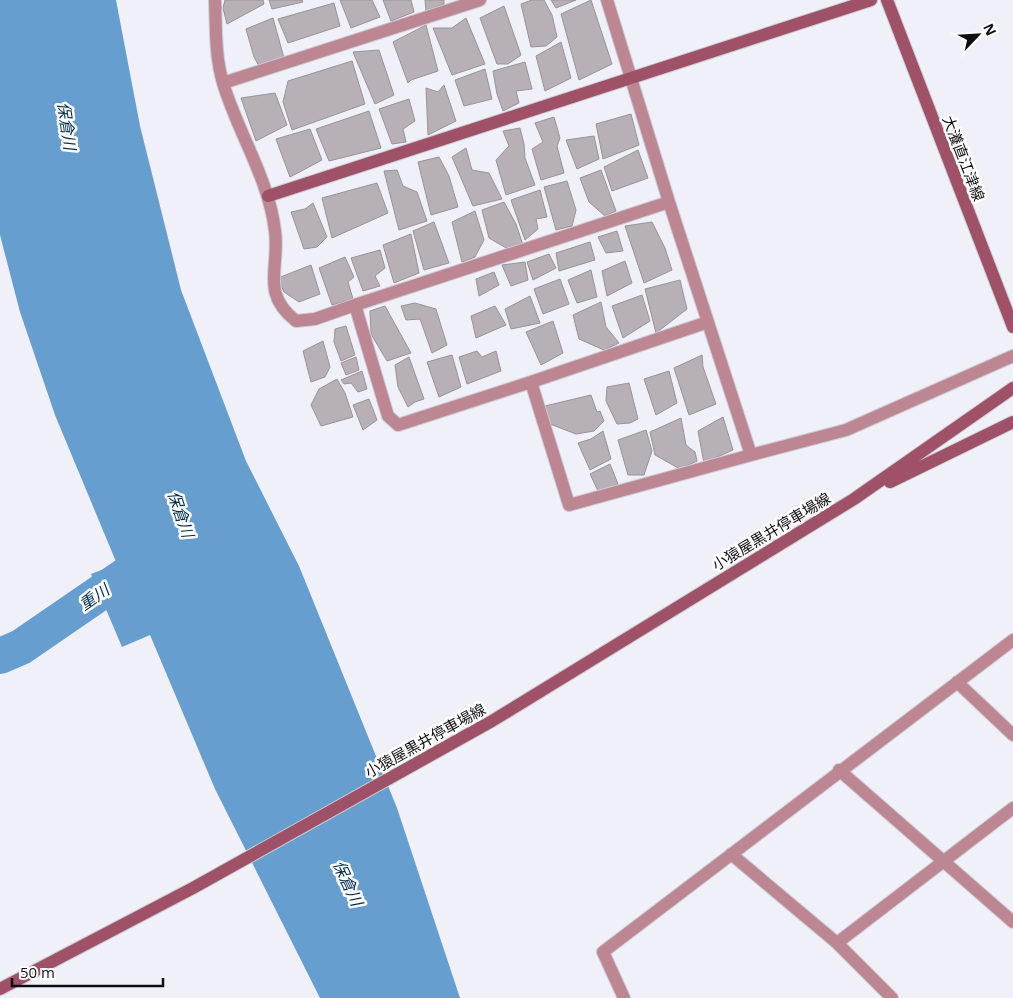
<svg xmlns="http://www.w3.org/2000/svg" width="1013" height="998" font-family="'Open Sans','Noto Sans JP',sans-serif">
	<style>
		.water { fill: #669ecf }
		.lines { fill: none; stroke-linecap: round; stroke-linejoin: round }
		.river { stroke: #669ecf; stroke-width: 36 }
		.building { fill: #b7b0b6; stroke: #999299 }
		.street-casing { stroke: #ccccd4; stroke-width: 14 }
		.secondary-casing { stroke: #ccccd4; stroke-width: 14 }
		.street { stroke: #bd8693; stroke-width: 12 }
		.secondary { stroke: #9e5167; stroke-width: 12 }
		.labels { text-anchor: middle; dominant-baseline: central; stroke-width: 5; stroke-linejoin: round; paint-order: stroke }
		.street-label { font-size: 15px; fill: #0e0e11; stroke: #fefefe }
		.water-label { font-size: 16px; font-style: italic; fill: #002c4b; stroke: #fefefe }
	</style>
	<rect width="100%" height="100%" fill="#f0f0f9"/>
	<path class="water" d="M0,0h116l24,126 41,164 65,171 53,105 98,242 63,190h-140l-105,-209 -65,-154 -28,12 -31,-73 26,-10 -62,-149 -35,-103 -20,-77z"/>
	<g class="lines">
		<path class="river" d="M0,656l21,-9 118,-81"/>
	</g>
	<path class="building" d="M225,0h38l1,4 -37,20 -4,-16z
		M269,0h33l1,2 -31,7z
		M340,0h32l8,17 -29,11z
		M383,0h28l3,12 -23,9z
		M425,0h19v4l-18,7z
		M532,0h12l8,15 5,22 -11,9 -15,1 -10,-43z
		M551,0h25l-20,8z
		M591,0l21,64 -33,16 -18,-66z
		M334,3l6,23 -52,17 -10,-24z
		M504,6l17,49 -13,9h-11l-17,-46z
		M273,18l11,40 -24,10 -6,-11 -8,-28z
		M466,18l19,46 -33,11 -19,-47h19z
		M426,25l12,46 -27,9 -3,3 -15,-41z
		M561,42l10,36 -26,13 -9,-35z
		M379,50l15,45 -19,9 -22,-52z
		M352,61l13,43 -73,26 -9,-28 5,-21z
		M525,62l7,27 -16,2 3,12 -16,8 -6,-17 -4,-23z
		M485,69l7,30 -28,7 -9,-26z
		M444,85l12,36 -28,14 -2,-47 12,4z
		M275,93l12,32 -31,16 -15,-43z
		M409,99l6,22 -12,8 3,13 -14,2 -13,-35z
		M369,111l12,37 -52,13 -13,-32z
		M631,114l8,31 -36,14 -7,-35z
		M554,117l6,21 -3,8 7,27 -23,7 -9,-31 11,-7 -8,-19z
		M520,128l4,16 1,14 10,27 -29,10 -10,-35 13,-14 -6,-15z
		M310,129l12,31 -32,17 -14,-38z
		M594,136l5,23 -22,10 -11,-29z
		M466,148l6,22 17,3 13,26 -29,7 -21,-49z
		M638,150l10,28 -36,13 -8,-24z
		M439,157l10,19 9,31 -27,8 -13,-53z
		M397,170l6,16 14,6 10,29 -28,9 -15,-59z
		M601,170l15,41 -11,5 -16,-14 -9,-24z
		M567,181l9,29 -4,16 -16,4 -12,-43z
		M377,183l11,30 -56,25 -10,-40z
		M540,190l7,27 -11,2 2,10 -13,11 -14,-40z
		M504,202l12,22 7,21 -15,4 -19,-11 -7,-28z
		M313,203l14,34 -10,10 -13,2 -13,-37 14,-3z
		M475,211l9,29 -9,17 -13,5 -10,-40z
		M434,222l15,41 -25,7 -11,-39z
		M652,222l13,26 7,22 -28,13 -19,-57z
		M617,231l6,20 -17,2 -8,-16z
		M411,234l8,39 -25,10 -11,-38z
		M590,242l5,18 -36,11 -3,-18z
		M380,250l5,18 -10,8 5,10 -17,5 -12,-33z
		M549,254l7,14 -23,12 -6,-18z
		M345,257l9,20 -6,5 5,17 -21,6 -13,-37z
		M625,261l7,22 -25,13 -5,-25z
		M525,262l3,18 -17,6 -9,-21z
		M311,265l9,29 -21,8 -15,-10 -6,-14z
		M591,270l6,27 -20,6 -9,-23z
		M494,272l5,13 -20,11 -3,-17z
		M560,279l9,25 -26,10 -9,-25z
		M680,280l7,29 -31,24 -11,-44z
		M642,295l8,26 -27,17 -11,-32z
		M530,296l10,27 -29,6 -6,-20z
		M601,302l5,25 13,16 -15,7 -25,-11 -6,-24z
		M415,303l21,6 11,36 -15,8 -12,-34 -14,1 -5,-14z
		M385,306l26,47 -24,8 -16,-27 -1,-23z
		M495,306l11,19 -30,13 -5,-22z
		M553,321l10,32 -22,12 -15,-33z
		M346,326l9,29 -14,6 -7,-19 1,-13z
		M323,341l7,26 -5,10 -14,5 -8,-31z
		M477,351l5,6 14,-6 5,20 -34,13 -8,-27z
		M452,355l9,32 -22,10 -12,-35z
		M702,355l1,12 13,37 -27,11 -15,-47z
		M356,357l3,13 -13,5 -5,-12z
		M409,357l15,42 -9,3 -7,5 -10,-20 -3,-22z
		M362,371l5,18 -9,3 -7,-9 -7,1 -3,-4z
		M669,371l8,32 -21,12 -12,-36z
		M337,379l8,14 8,24 -32,9 -10,-21 8,-16z
		M629,383l9,36 -8,4 -13,1 -11,-23 1,-14z
		M591,395l6,17 3,-1 4,10 -10,10 -18,3 -26,-10 -5,-18z
		M369,399l8,21 -14,10 -10,-25z
		M723,417l10,33 -29,13 -6,-32z
		M681,418l5,27 9,7 2,9 -17,8 -25,-14 -5,-23z
		M646,430l6,21 -8,24h-16l-10,-35z
		M603,431l8,28 -21,11 -12,-27 13,-4z
		M610,464l8,20 -19,9 -9,-19z"/>
	<g class="lines">
		<defs>
			<path id="street" d="M215,0c1,28 0,56 8,83 15,50 46,96 52,148 5,37 -15,62 21,90l19,-2 40,-14 33,111 10,9 133,-43 38,123 182,-50 -82,-253 -62,-202
				M223,83l257,-83
				M355,305l314,-103
				M531,382l177,-60
				M751,455l95,-25 167,-74
				M957,682l56,53
				M839,770l174,152
				M731,854l106,89
				M624,998l-21,-46 410,-312
				M892,998l-55,-55 176,-135"/>
			<path id="secondary" d="M887,0l126,327
				M268,196l603,-196
				M890,482l123,-60
				M0,989l193,-101 299,-167 362,-222 159,-111"/>
		</defs>
		<use href="#street" class="street-casing"/>
		<use href="#secondary" class="secondary-casing"/>
		<use href="#street" class="street"/>
		<use href="#secondary" class="secondary"/>
	</g>
	<g class="labels">
		<g class="street-label">
			<text transform="translate(964 158) rotate(69)">大瀁直江津線</text>
			<text transform="translate(771 531) rotate(-31)">小猿屋黒井停車場線</text>
			<text transform="translate(425 740) rotate(-29)">小猿屋黒井停車場線</text>
		</g>
		<g class="water-label">
			<text transform="translate(67 126) rotate(82)">保倉川</text>
			<text transform="translate(181 514) rotate(71)">保倉川</text>
			<text transform="translate(94 597) rotate(-35)">重川</text>
			<text transform="translate(348 883) rotate(65)">保倉川</text>
		</g>
	</g>
	<g transform="translate(978 35) rotate(65)" stroke="#fefefe" stroke-width="4" paint-order="stroke">
	<path d="M0-4L9 19L0 12L-9 19Z" fill="#0e0e11"/>
	<text y="-8" font-size="14" font-weight="bold" text-anchor="middle" fill="#0e0e11">N</text>
	</g>
	<path d="M12 978v8h151v-8" fill="none" stroke="#0e0e11" stroke-width="2.5"/>
	<text x="20" y="978" font-size="15" fill="#0e0e11" stroke="#fefefe" stroke-width="4" paint-order="stroke">50 m</text>
</svg>
